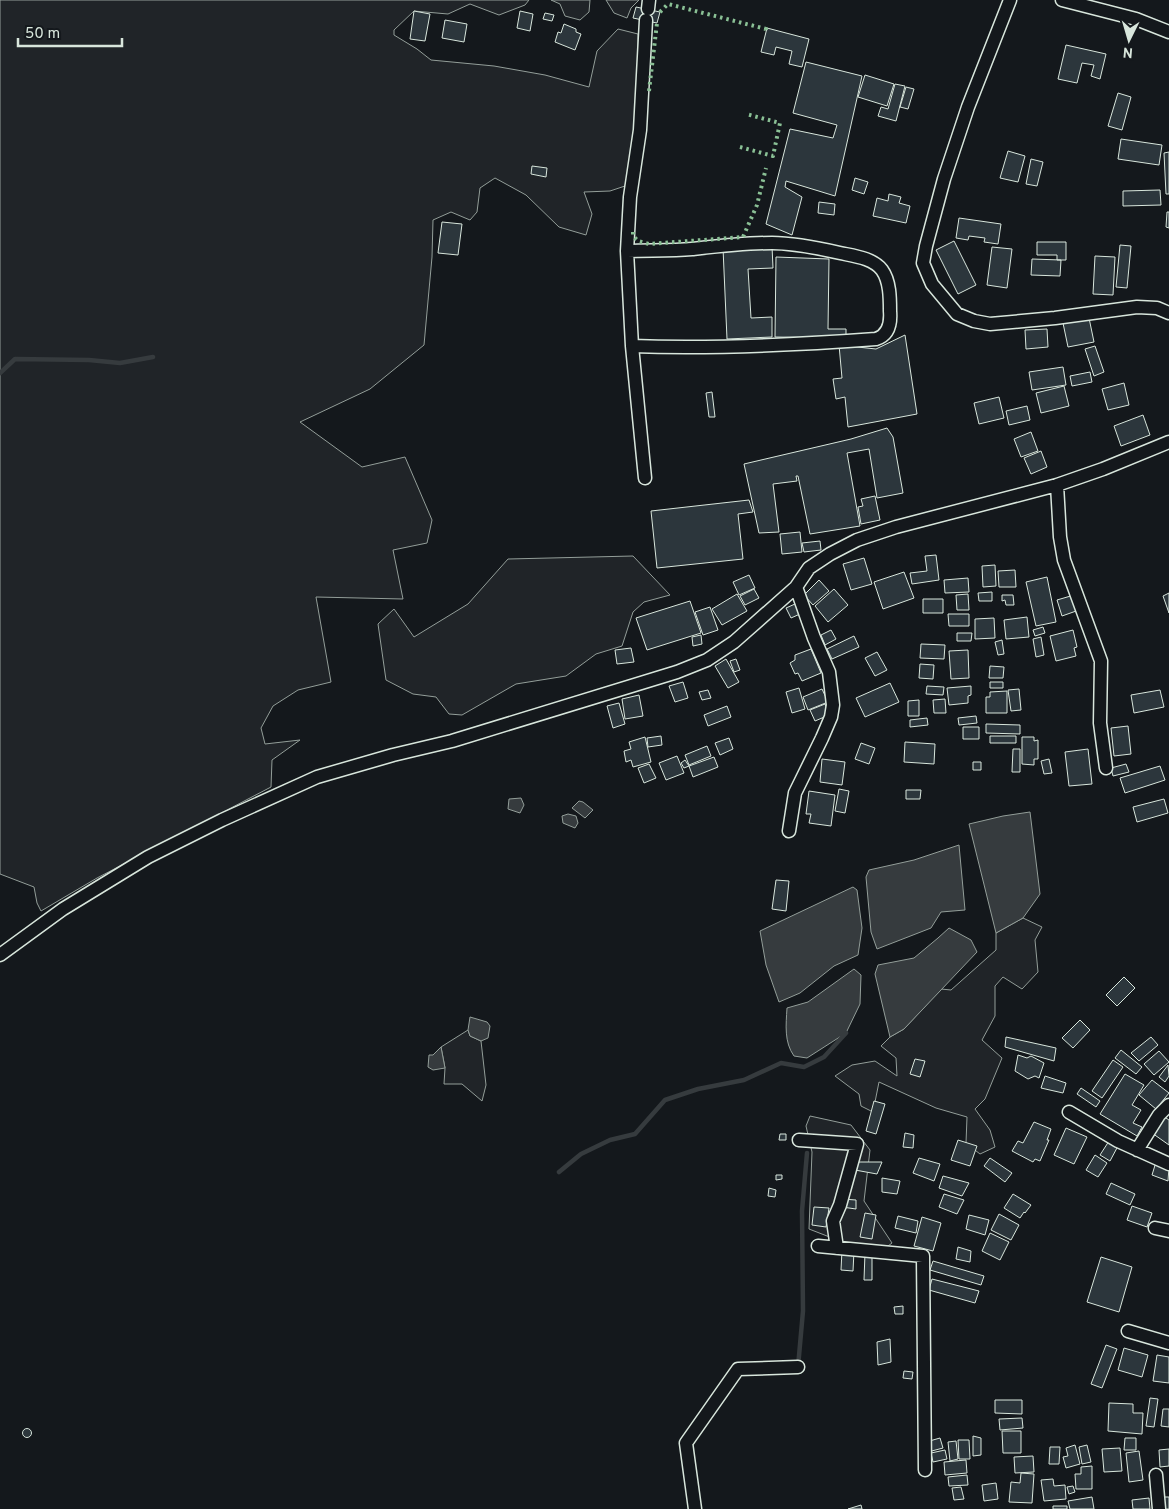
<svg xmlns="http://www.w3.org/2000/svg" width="1169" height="1509" font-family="Overpass,sans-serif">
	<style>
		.green { fill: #202428; stroke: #939e99 }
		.water { fill: #363b3e; stroke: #939e99 }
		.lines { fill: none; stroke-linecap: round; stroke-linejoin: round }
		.stream { stroke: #363b3e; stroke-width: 4.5 }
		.building { fill: #2c363c; stroke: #d8e6dc }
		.minor-casing { stroke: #d8e6dc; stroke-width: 15 }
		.minor { stroke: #14181c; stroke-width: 12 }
		.hedge { stroke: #8ac095; stroke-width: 4; stroke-dasharray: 2.5 4; stroke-linecap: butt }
	</style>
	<rect width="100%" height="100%" fill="#14181c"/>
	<path class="green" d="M0,0h529l-4,5 -26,10 -29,-11 -22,10 -34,-3 -20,19v5l23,14 14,11 63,6 51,9 44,12 8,-36 21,-22 20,5v95l-13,57 -15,5 -26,1 8,22 -6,21 -27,-8 -33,-32 -31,-17 -15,10 -3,24 -7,8 -19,-8 -18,8 -1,37 -8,88 -54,44 -70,33 62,45 43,-10 27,63 -5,23 -34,7 10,49 -87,-2 15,85 -33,8 -25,16 -12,22 4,16 35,-4 -28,20 -1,27 -174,91 -56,33 -4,-8 -3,-16 -34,-13z
		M551,0h39l-1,12 -9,8 -15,-4 -5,-12z
		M606,0h33l-8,8 -4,10 -13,-5z
		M633,556l37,39 -26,7 -11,10 -11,34 -26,8 -30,22 -50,8 -54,31 -13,-1 -13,-17 -23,-3 -27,-14 -8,-56 16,-15 20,28 54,-33 40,-45z
		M1023,918l19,9 -7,13 3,32 -16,17 -19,-12 -8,9v30l-13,24 20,18 -17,41 -10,10 15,21 5,17 -15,7 -14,-11 1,-26 -31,-9 -57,-26 -6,30 -12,-6 -2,-12 -24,-18 17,-11 23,-4 22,15 -1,-18 -15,-12 9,-9 14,-8 37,-40 10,1 45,-40v-17z
		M468,1030l2,6 11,5 5,44 -4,16 -20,-17h-18l1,-16 -4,-21z
		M810,1116l41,9 19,25 -6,51 28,42 -16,12 -67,-26 3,-77 -6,-26z"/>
	<path class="water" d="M521,798l3,7 -4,8 -12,-4 1,-10z
		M579,801l4,1 10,8 -8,8 -13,-10z
		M1030,812l10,82 -17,24 -27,15 -27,-109 34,-8z
		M568,814l8,2 2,7 -3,5 -12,-5 -1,-7z
		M959,845l6,65 -24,2 -10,16 -54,21 -6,-17 -5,-55 3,-7 45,-10z
		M853,887l4,3 5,38 -4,27 -24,11 -34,27 -21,9 -13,-37 -6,-34z
		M949,928l22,12 6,12 -73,77 -14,8 -15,-63 3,-9 36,-7 24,-20z
		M854,969l7,6 -1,29 -14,29 -39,25 -13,-2c-10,-14 -8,-31 -7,-48l21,-6z
		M470,1017l17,5 3,4 -2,12 -7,3 -11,-5 -2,-6z
		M441,1047l4,21 -12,2 -5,-3 1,-12h4z"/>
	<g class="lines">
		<path class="stream" d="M0,373l15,-14 74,1 31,3 33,-6
			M559,1172l22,-18 29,-14 25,-6 30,-34 33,-11 46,-9 37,-17 23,4 20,-10 22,-24
			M798,1367l5,-56 -1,-100 5,-58"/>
	</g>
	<path class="building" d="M636,7l24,5 -3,11 -24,-5z
		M414,11l16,3 -5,27 -15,-2z
		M520,11l13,3 -3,17 -13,-3z
		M545,13l9,2 -2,6 -9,-2z
		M445,20l22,4 -3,18 -22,-4z
		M564,24l12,5v3l5,2 -6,16 -20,-8 3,-10 3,1z
		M767,28l42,11 -7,28 -13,-3 3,-13 -16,-4 -2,8 -13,-3z
		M1066,45l40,9 -6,25 -9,-3 3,-11 -12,-2 -5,20 -19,-4z
		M806,62l56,14 -27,120 -49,-15 -1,6 17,10 -10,38 -26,-11 24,-95 43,9 4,-13 -44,-12z
		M865,75l29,9 -7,22 -29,-9z
		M895,84l10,2 -9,35 -18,-5 3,-9 7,2z
		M906,87l8,2 -6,20 -8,-2z
		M1118,93l13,4 -9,33 -14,-4z
		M1121,139l41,6 -3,20 -41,-6z
		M1008,151l17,5 -7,26 -18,-4z
		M1169,152v42h-3l-2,-41z
		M1031,159l12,3 -6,24 -11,-2z
		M532,166l15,2 -1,9 -15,-3z
		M855,178l13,4 -4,12 -12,-4z
		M1160,190l1,15 -38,1v-15z
		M889,194l12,3 -2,6 11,3 -4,17 -33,-7 4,-18 11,3z
		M819,202l16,2 -1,11 -16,-2z
		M1167,212h2v16l-3,-1z
		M959,218l42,6 -3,20 -14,-2 1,-4 -16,-2 -1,4 -12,-2z
		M442,222l20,2 -4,31 -20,-2z
		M954,241l22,44 -18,9 -22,-44z
		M1037,242h29v18h-9v-5h-20z
		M1120,245l11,1 -4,42 -11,-1z
		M772,246l1,22 -25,1 3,49 21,-1v20l-45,2 -4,-91z
		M992,247l20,2 -5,39 -20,-3z
		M1095,256l20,1 -2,38 -20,-1z
		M776,257l53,2 -1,70h18v9l-71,-1z
		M1032,259l29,1 -1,16 -29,-1z
		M1089,318l5,24 -26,5 -5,-24z
		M1047,329l1,18 -22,2 -1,-19z
		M905,335l12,79 -69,13 -3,-30 -9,2 -3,-20 9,-1 -3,-33 37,4z
		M1095,346l9,26 -10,4 -9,-27z
		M1063,367l3,18 -34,5 -3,-18z
		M1090,372l2,10 -20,4 -2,-10z
		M1124,383l5,22 -21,5 -6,-21z
		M1064,386l5,20 -28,7 -5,-20z
		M712,392l3,25h-6l-3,-24z
		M999,397l5,21 -25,6 -5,-21z
		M1027,406l3,14 -21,5 -3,-14z
		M1143,415l7,20 -29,11 -7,-20z
		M887,428l6,9 10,56 -26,5 -8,-49 -22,4 13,73 -50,8 -12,-58h-2l1,5 -24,3 6,48 -20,1 -15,-69 107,-25z
		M1031,432l7,19 -17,6 -7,-18z
		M1041,451l6,16 -16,7 -7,-16z
		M875,496l5,24 -19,4 -3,-17 5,-1 -2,-7z
		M749,500l4,12 -15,2 5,45 -86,9 -6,-57z
		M800,532l2,20 -20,2 -2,-20z
		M820,541l1,9 -17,2 -2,-9z
		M936,555l3,25 -27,4 -2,-11 17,-2 -2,-15z
		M864,558l8,26 -21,6 -8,-26z
		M995,565l1,21 -13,1 -1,-21z
		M1015,570l1,17h-17l-1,-16z
		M904,572l10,26 -31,11 -9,-27z
		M749,575l6,13 -16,7 -6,-13z
		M1047,577l9,45 -20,4 -10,-44z
		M968,578l1,14 -24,1 -1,-13z
		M819,580l10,11 -16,14 -9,-10z
		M754,589l5,9 -14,7 -5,-9z
		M834,589l14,16 -20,17 -13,-16z
		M992,592v9h-13l-1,-8z
		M1169,593v20l-6,-17z
		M737,594l10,17 -25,14 -10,-16z
		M968,594l1,16h-12l-1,-15z
		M1002,595h11l1,10h-8l-1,-5 -3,1z
		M1074,595l5,15 -17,6 -5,-16z
		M923,599h20v14h-20z
		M690,601l11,32 -54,17 -11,-32z
		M795,604l5,10 -9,4 -5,-10z
		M710,607l8,23 -15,5 -8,-23z
		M948,614h21v12h-20z
		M1027,617l2,20 -23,2 -2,-19z
		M994,618l1,20 -20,1v-20z
		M1043,627l2,6 -10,3 -2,-6z
		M831,630l5,9 -11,6 -4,-10z
		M1073,630l4,17 -3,1 2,8 -20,5 -6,-25z
		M957,633h15l-1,8h-14z
		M701,635l1,9 -9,2 -1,-9z
		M854,636l5,11 -27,12 -5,-10z
		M1041,637l3,18 -8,2 -3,-18z
		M1002,640l2,14 -6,1 -3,-13z
		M921,644l24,1 -1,14 -24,-1z
		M631,648l3,14 -17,2 -2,-14z
		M811,649l10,24 -19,8 -4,-8 -3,1 -5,-11 5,-3v-5z
		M968,650l1,28 -18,1 -2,-28z
		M877,652l10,18 -12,6 -10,-18z
		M726,659l13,23 -11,6 -13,-22z
		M736,659l4,11 -6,2 -4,-11z
		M920,664l14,1 -1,14 -14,-1z
		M990,666l14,1 -1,11h-14z
		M683,682l5,16 -13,4 -6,-16z
		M990,682h13v6h-13z
		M890,683l9,19 -34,15 -9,-19z
		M927,686l17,1 -1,8 -17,-1z
		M971,686v9l-3,1v7l-19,2 -2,-17z
		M799,688l6,21 -13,4 -6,-21z
		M822,689l6,13 -20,8 -5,-13z
		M1019,689l2,21 -10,1 -3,-21z
		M708,690l3,8 -9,2 -3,-8z
		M1160,690l4,17 -30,6 -3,-18z
		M1007,691v22h-21v-16h4v-5z
		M639,695l4,21 -18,3 -3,-20z
		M945,699l1,14h-12l-1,-13z
		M919,700v16h-11v-15z
		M619,703l6,21 -12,4 -6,-22z
		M825,704l4,11 -14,6 -5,-11z
		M727,706l4,11 -23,9 -4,-11z
		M976,716l1,7 -18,2 -1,-7z
		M927,718l1,7 -18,2v-7z
		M986,724l34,1v9l-34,-1z
		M1128,726l3,28 -17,2 -3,-28z
		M963,727h16v12h-16z
		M661,736l1,9 -14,2 -1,-9z
		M990,736h26v7h-26z
		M645,737l6,25 -18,5 -2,-7 -5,2 -2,-11 7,-2 -2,-7z
		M1022,737h12v4l4,-1v19h-4v6l-12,-1z
		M729,738l4,11 -13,6 -5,-12z
		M905,742l30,2 -1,20 -30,-2z
		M861,743l14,5 -6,16 -14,-5z
		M707,746l4,10 -22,9 -4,-10z
		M1013,749h7v23h-8z
		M1088,749l4,35 -23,2 -4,-34z
		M677,756l7,17 -18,7 -7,-17z
		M714,757l4,10 -25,10 -4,-11z
		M822,759l23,3 -3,23 -22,-3z
		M1049,759l3,14 -8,1 -3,-13z
		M685,760l4,6 -5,2 -3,-5z
		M973,762h8v8h-8z
		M649,764l7,14 -12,5 -6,-15z
		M1126,764l3,8 -16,4 -2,-8z
		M1160,766l5,14 -40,13 -5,-15z
		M839,789l10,2 -4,22 -10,-2z
		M906,790h15l-1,9h-14z
		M809,791l26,4 -4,31 -22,-3 2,-9h-5z
		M1164,799l4,14 -31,9 -4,-15z
		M776,880l13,1 -3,30 -14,-2z
		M1124,977l11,11 -18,18 -11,-11z
		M1080,1020l10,10 -17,18 -11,-10z
		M1006,1037l50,11 -2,13 -49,-14z
		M1151,1037l7,8 -19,16 -8,-8z
		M1121,1050l21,17 -6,7 -21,-16z
		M1159,1051l10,11 -15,13 -10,-11z
		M1018,1055l9,3 4,-2 13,7 -5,15 -4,-2 -7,3 -13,-8z
		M915,1059l10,2 -5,16 -10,-3z
		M1113,1060l10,7 -21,31 -10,-7z
		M1168,1065l1,11 -4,6 -6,-5z
		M1125,1074l19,11 -12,20 9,5 -8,13 9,4 -5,9 -37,-22z
		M1045,1076l21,7 -3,10 -22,-5z
		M1152,1080l17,13 -13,16 -17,-14z
		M1081,1088l19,13 -4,6 -19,-13z
		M874,1101l11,3 -9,30 -10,-3z
		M1163,1116l6,4v25l-17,-12z
		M1034,1122l17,7 -4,11h2l-9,21 -5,-2 -2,3 -21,-11 6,-10 5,2z
		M1066,1128l21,9 -13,27 -20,-9z
		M905,1133l9,2 -1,13 -10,-1z
		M780,1134h6v6h-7z
		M958,1140l19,6 -7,20 -19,-6z
		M1109,1141l9,5 -8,15 -10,-6z
		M1095,1155l12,8 -9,14 -12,-7z
		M919,1158l21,6 -6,17 -21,-8z
		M990,1158l22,15 -7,9 -21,-16z
		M855,1162h27l-5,12 -22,-4z
		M1156,1162l13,5 -1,14 -16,-6z
		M776,1175h6v4l-6,1z
		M943,1176l26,7 -7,13 -23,-8z
		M882,1178l18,3 -3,13 -15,-2z
		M1111,1183l24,11 -5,11 -24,-11z
		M769,1188l7,2 -1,7 -7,-1z
		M944,1194l20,6 -7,14 -18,-7z
		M1013,1194l18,11 -6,8 -1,-1 -4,6 -16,-10z
		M842,1199l14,1v9l-14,-2z
		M1132,1206l20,7 -5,14 -20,-7z
		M814,1207l15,1 -3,19 -14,-2z
		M865,1213l11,2 -4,24 -12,-2z
		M999,1214l20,11 -8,15 -20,-10z
		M969,1215l20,5 -4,15 -19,-6z
		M898,1216l20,5 -2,12 -21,-5z
		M922,1217l19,6 -8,28 -19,-5z
		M990,1233l19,9 -9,18 -18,-9z
		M958,1247l13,4 -1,11 -14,-3z
		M842,1250l12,1 -1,20 -12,-1z
		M865,1253h7v27h-8z
		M1101,1257l31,10 -13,45 -32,-10z
		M933,1261l51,15 -3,9 -51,-15z
		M932,1279l47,12 -4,12 -46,-13z
		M903,1306v8h-8l-1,-7z
		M890,1339l1,23 -13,3 -1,-23z
		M1106,1345l11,4 -15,39 -11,-4z
		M1124,1348l24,7 -6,22 -24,-7z
		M1157,1355l12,2v26l-16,-2z
		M904,1371l9,1 -1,7 -9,-1z
		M1150,1398l8,1 -4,28 -8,-1z
		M995,1400h27v14l-27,-1z
		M1109,1403l24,1v9h10l-1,21 -34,-3z
		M1163,1409h6v18l-8,-1z
		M1022,1418l1,10 -23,2 -1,-11z
		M22.5 1433a4.5 4.5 0 1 1 9 0a4.5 4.5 0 1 1-9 0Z
		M1002,1431h19v22h-18z
		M973,1436l8,2v17l-8,1z
		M940,1438l3,10 -15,4 -2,-10z
		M1125,1438h11v12h-12z
		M958,1440h11l1,19h-11z
		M956,1441l2,18 -8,2 -2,-19z
		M1075,1445l5,19 -14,4 -3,-11 5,-1 -2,-8z
		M1087,1445l4,17 -9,2 -3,-17z
		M1050,1447h10l-1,17h-10z
		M1120,1448l2,23 -18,1 -2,-23z
		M1169,1449v17l-9,1 -1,-17z
		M945,1450l2,9 -14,3 -2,-9z
		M1139,1451l4,29 -14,2 -3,-29z
		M1033,1456l1,16 -19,1 -1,-16z
		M966,1460l1,13 -22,2 -1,-13z
		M1092,1466v23h-16l-1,-15h6v-7z
		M1021,1473l13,1 -2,29 -23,-1 2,-20 9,1z
		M967,1475l1,10 -19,1 -1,-9z
		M1053,1479l1,7 11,-1 1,14 -22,2 -3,-21z
		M996,1483l2,16 -14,2 -2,-16z
		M1073,1486l2,6 -6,2 -2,-7z
		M961,1487l3,12 -10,1 -2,-12z
		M1092,1497l2,12h-24l-2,-8z
		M1162,1497h7v12h-8z
		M1149,1498l1,11h-17l-1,-9z
		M861,1505l1,4h-14z
		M1053,1506h14v3h-14z"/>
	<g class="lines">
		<defs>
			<path id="minor" d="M1010,0l-42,107 -24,72 -18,67 -3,17 9,21 25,30 17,7 16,3 65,-6 82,-11 20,1 12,5
				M1062,0l74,19 33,13
				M648,9l1,-9
				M627,251c21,-1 43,0 65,-2 27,-3 53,-6 80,-6 23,0 46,5 68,10 14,3 33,5 42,17 8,11 8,28 8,41 1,12 -1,24 -14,28 -81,6 -162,10 -244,7
				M645,478l-13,-132 -5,-95 3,-54 10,-67 6,-110
				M1057,485l3,52 4,23 37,101 -1,62 6,45
				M789,831l6,-38 27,-55 9,-21 2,-12 -4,-33 -15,-34 -18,-51
				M0,955l63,-46 85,-52 74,-37 95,-43 76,-22 59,-14 225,-69 30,-12 27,-18 62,-55 13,-19 21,-14 27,-14 39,-13 161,-42 46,-16 66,-27
				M1069,1112l49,29 51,23
				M799,1140l58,4 -17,61 -7,16 4,27
				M1137,1150l22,-35 10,-10
				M1155,1228l14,3
				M818,1246l105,10 2,214
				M1128,1331l41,12
				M1156,1475l3,34
				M695,1509l-9,-66 52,-74 60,-2"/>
		</defs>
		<use href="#minor" class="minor-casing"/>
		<use href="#minor" class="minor"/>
		<path class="hedge" d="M660,12l8,-8 98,25 -1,3
			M649,91l8,-68
			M740,147l33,9 7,-33 -34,-9
			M633,232v4l5,5 11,3 94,-7 14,-32 9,-37"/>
	</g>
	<g transform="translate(1129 40) rotate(185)" stroke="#14181c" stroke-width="4" paint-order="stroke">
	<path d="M0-4L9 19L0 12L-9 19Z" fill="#d8e6dc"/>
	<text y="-8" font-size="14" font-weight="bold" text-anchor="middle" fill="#d8e6dc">N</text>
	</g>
	<path d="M18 38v8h104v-8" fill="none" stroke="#d8e6dc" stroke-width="2.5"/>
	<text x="25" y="38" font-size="15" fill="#d8e6dc" stroke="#14181c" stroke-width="4" paint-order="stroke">50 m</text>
</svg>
